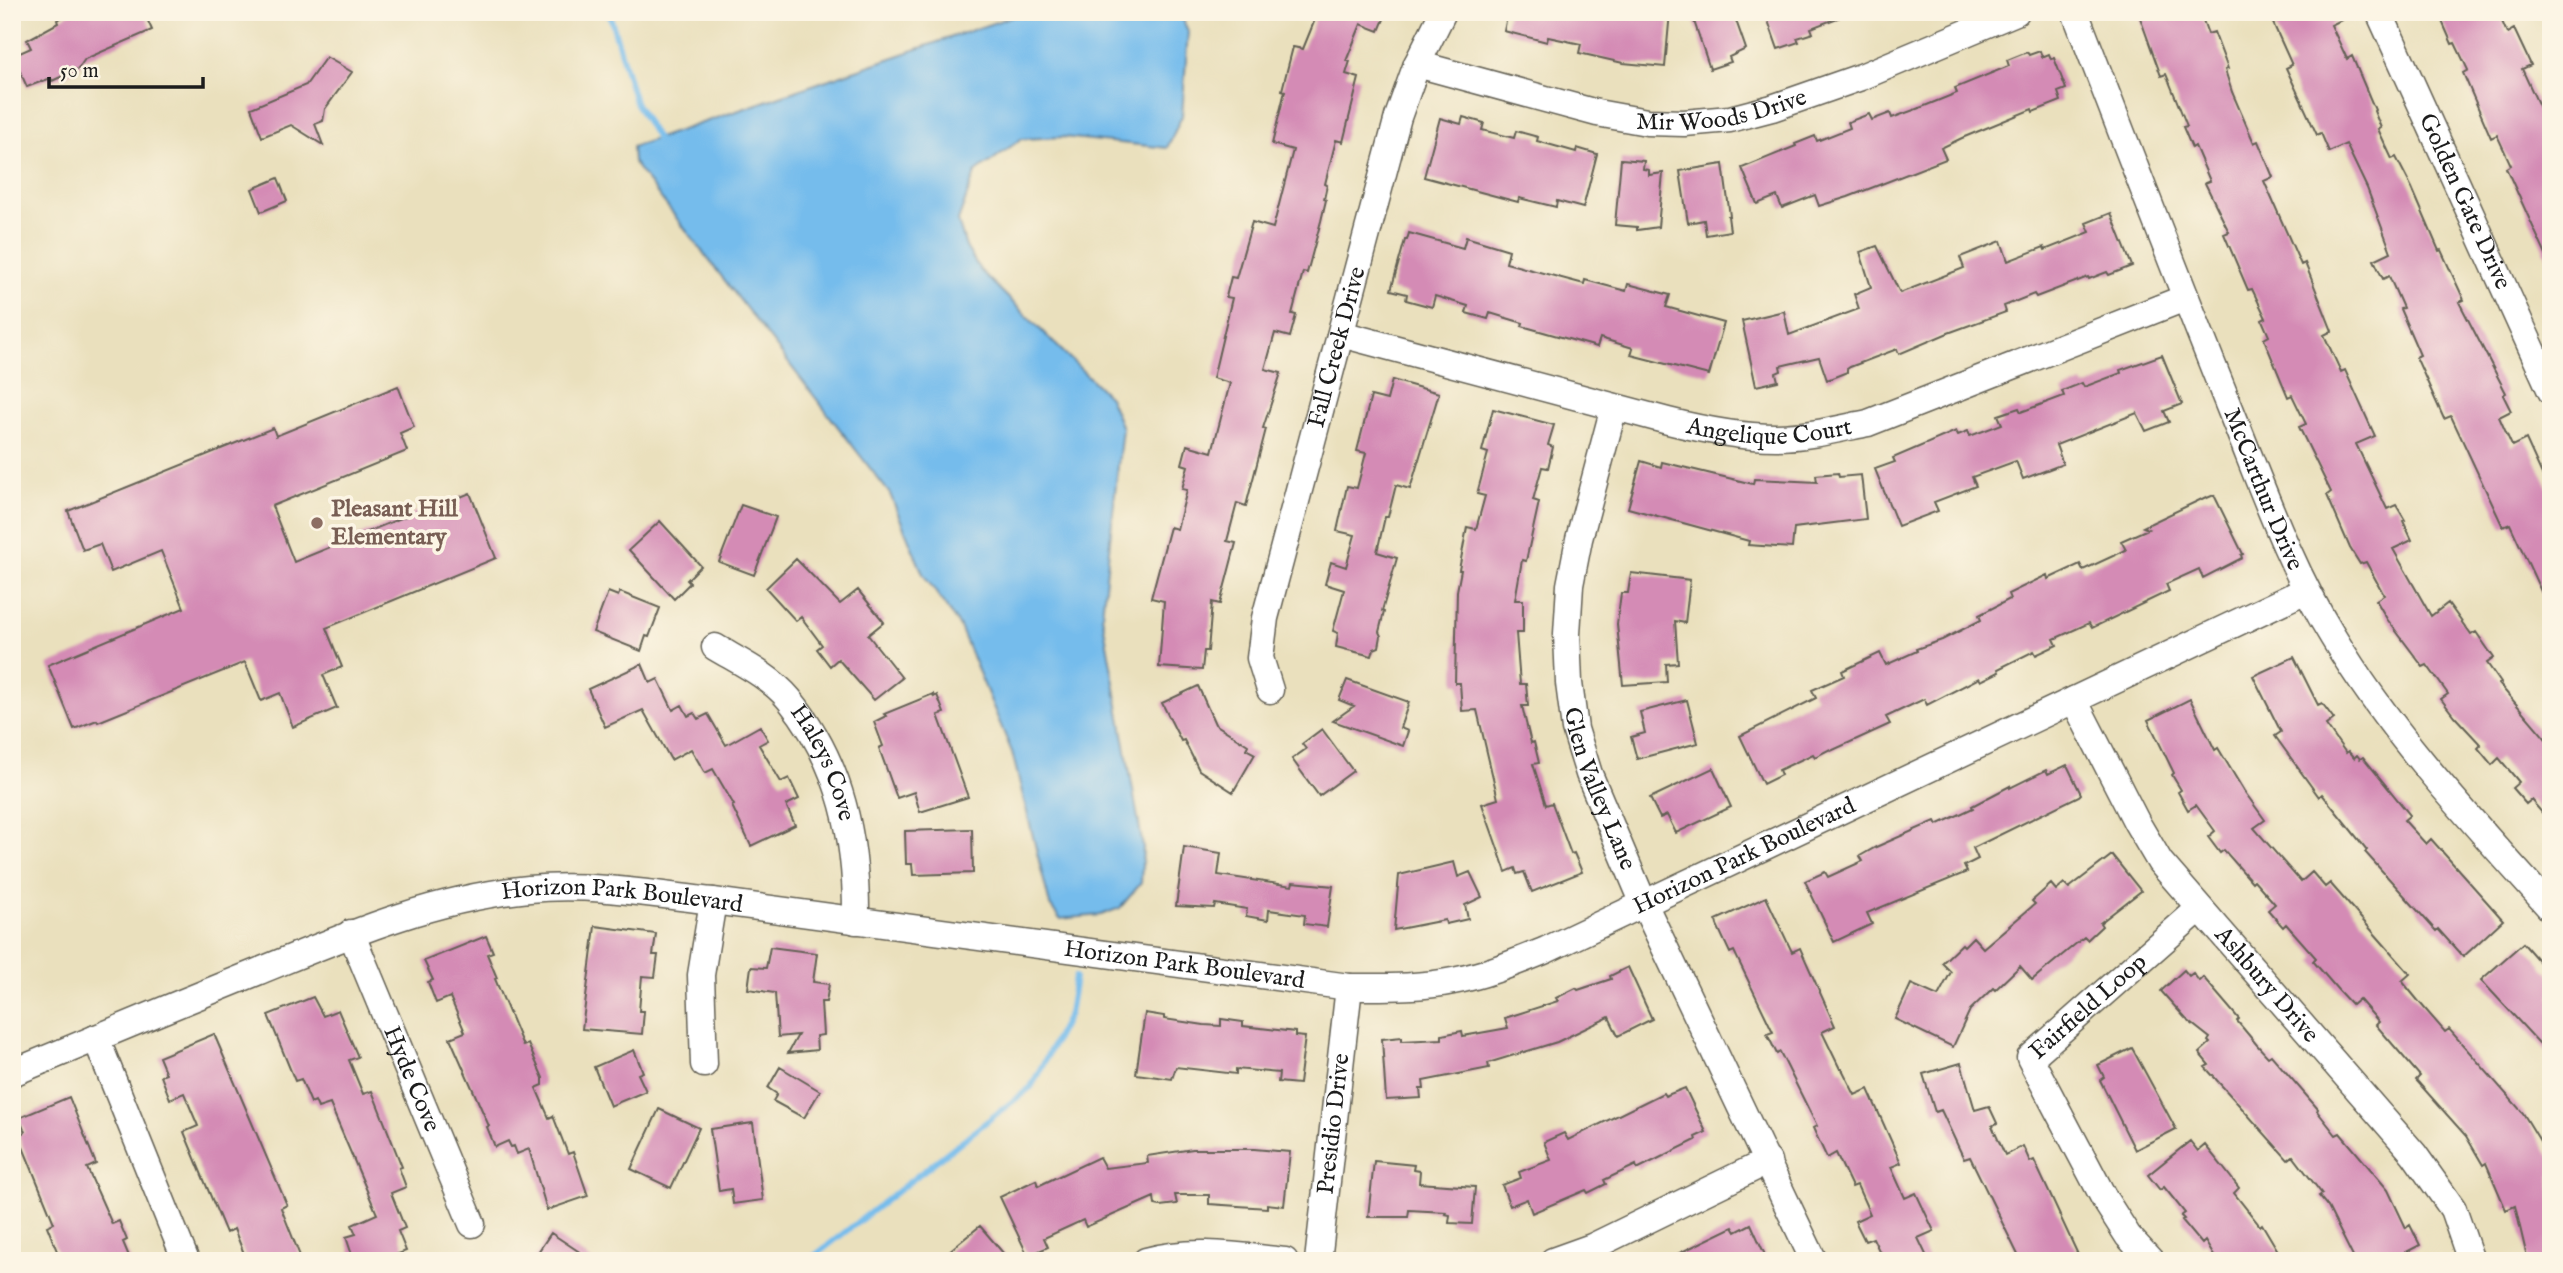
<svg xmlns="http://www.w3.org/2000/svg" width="2563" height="1273" font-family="'IM FELL English',serif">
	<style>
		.water { fill: #74bcec; stroke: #486c84; stroke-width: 2 }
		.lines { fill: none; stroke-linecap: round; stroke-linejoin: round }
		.stream { stroke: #74bcec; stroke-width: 6 }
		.building { fill: #d48bb5 }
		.minor-casing { stroke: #646154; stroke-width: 29 }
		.minor { stroke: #fff; stroke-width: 26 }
		.education-dot { fill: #8d6e63; stroke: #fcf5e5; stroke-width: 2.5 }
		.labels { text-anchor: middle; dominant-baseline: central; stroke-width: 7; stroke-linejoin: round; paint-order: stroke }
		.street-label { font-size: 24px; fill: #1c1c1c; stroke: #fcf5e5 }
		.education-label { font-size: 24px; font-weight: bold; fill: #785e54; stroke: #fcf5e5; text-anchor: start }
	</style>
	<rect width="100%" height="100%" fill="#fcf5e5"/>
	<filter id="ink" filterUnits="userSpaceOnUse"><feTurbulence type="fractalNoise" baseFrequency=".0143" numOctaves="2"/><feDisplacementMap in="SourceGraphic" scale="14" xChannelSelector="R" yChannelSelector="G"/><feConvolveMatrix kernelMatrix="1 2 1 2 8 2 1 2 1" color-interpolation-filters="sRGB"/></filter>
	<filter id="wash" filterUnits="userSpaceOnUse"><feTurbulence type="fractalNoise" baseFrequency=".00686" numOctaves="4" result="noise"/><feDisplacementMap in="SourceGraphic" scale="28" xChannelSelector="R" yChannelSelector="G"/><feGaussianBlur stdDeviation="1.57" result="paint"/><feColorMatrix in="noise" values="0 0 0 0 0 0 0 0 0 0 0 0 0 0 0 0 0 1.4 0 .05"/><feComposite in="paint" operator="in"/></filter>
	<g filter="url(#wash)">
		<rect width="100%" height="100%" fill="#eae0bd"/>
		<path class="water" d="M1025,12h155l8,20 -6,84 -15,32 -104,-11 -42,2 -46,34 -17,48 8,26 14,23 129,127 13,31 -20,187 41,232 -2,36 -21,25 -19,7 -41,4 -10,-14 -38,-153 -52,-125 -37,-53 -33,-80 -257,-332 -1,-15z"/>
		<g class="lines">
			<path class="stream" d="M609,12l26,90 25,42
				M808,1261l223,-174 38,-73 6,-37"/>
		</g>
		<g id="blocks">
			<path class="building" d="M72,12h72l8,18 -67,29 -7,10 -26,12 -1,-3 -24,9 -14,-31 18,-8 -4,-8 31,-17 -1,-3z
				M1318,12h69l-8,19 -18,-7 -15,37h4l-4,13 13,4 -16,64 -7,-2 -11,44 2,1 -3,14 2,1 -5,21 -14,52 -4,-1 -11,42 4,1 -6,22 -15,-4 -10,36 16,4 -18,55 3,1 -20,77 -9,-3 -10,38 9,2 -16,61 -8,-2 -4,49h-4l-2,19 -43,-3 5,-66 -13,-3 19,-71 7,2 10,-39 -5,-1 6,-23 -6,-2 5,-19 25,7 18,-69 -17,-5 19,-80 -6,-1 5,-20 5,1 16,-56 21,6 20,-78 -21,-6 13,-53 -3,-1 11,-43 10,2z
				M1508,12h162l-5,55 -42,-4 -44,-10 2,-9 -33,-7 -1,5 -43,-11z
				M1691,12h42l13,37 -17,8 2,5 -21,7z
				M1765,12h83v2l-37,14 2,5 -16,5 2,4 -21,7z
				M2138,12h62l8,22 6,-2 14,37 -3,1 7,22 22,51 4,-2 15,36 -9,4 37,84 4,-2 27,68 -8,4 17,37 4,-2 30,66 -19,8 31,65 9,-4 9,15 -2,1 9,19 -19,9 38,67 17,-13 23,32 5,-3 18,26 -7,5 14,20 -2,1 52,61v78l-20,-23 -5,4 -14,-16 7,-6 -20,-24 -7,7 -14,-17 3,-3 -27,-29 -13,-17 7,-5 -21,-29 -4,2 -36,-48 -11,-19 8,-5 -18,-33 -6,2 -10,-16 -23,-53 4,-3 -32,-65 7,-3 -14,-29 -4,2 -24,-58 5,-3 -7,-16 4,-2 -14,-29 -4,1 -24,-56 5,-2 -24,-49 5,-2 -15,-35 -3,2 -9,-21 4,-1 -21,-52 -5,2z
				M2268,12h90l-27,13 16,34 5,-3 23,54 -1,1 7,17 -3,1 14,30 4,-2 16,31 27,63 2,-1 23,50 -5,2 47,91 -3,2 8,16 -12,6 13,29 14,-7 25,55v119l-41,-89 -7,3 -52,-111 -7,3 -28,-62 4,-2 -20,-46 3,-1 -14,-32 -6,3 -9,-19 17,-8 -24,-64 -21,-44 -17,8 -8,-19 -4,2 -31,-67 6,-3z
				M2438,12h60l9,21 7,-4 17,36 -9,4 29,63v134l-45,-98 5,-3 -14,-30 -6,3 -28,-65 5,-3 -13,-27 -3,1z
				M2040,51l2,6 7,-3 2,5 3,-1 12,31 -8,3 3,9 -28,11 -1,-3 -70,29 -21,10 5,11 -98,38 -29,9 -4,-11 -33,13 -5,-12 -20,8 -15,-36 54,-22 -1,-2 20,-8 2,5 33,-13 -2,-6 21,-8 3,6 18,-7 2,5 30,-11 35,-14 -2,-5 54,-22 -2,-6 20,-8 2,3z
				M326,57l26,15 -27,37 -2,12 -8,3 8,21 -32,-20 -29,12 -11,-29 55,-23z
				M1463,117l21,6 -2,7 32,8 2,-7 22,6 -1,4 39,11 1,-4 20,6 -14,54 -26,-7 -1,6 -37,-9 -1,4 -94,-25 16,-59 21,6z
				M1621,159l23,2 -1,8 6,1v5l14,-2 -5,54 -21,3v-3l-22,-2z
				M1723,164l7,52h-2l2,15 -24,4 -2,-15 -16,3 -8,-52z
				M278,178l9,23 -26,11 -9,-23z
				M2111,213l21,53 -23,9 -2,-3 -18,7 -1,-2 -52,20 -2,-3 -30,12 2,6 -58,21 -49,21 -2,-5 -47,18 -3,2v3l-20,8 -8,-23 -39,9 1,5 -5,2 2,8 -22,5 -14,-65 42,-10 5,24 70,-26 -5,-15 17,-7 -11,-35 17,-6 23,47 64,-25 -4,-11 41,-16 7,20 36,-14 1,3 45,-18 -4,-9z
				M1409,233l54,15 3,-11 43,13 -3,13 78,21 1,-4 41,11 2,-7 42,11 -4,12 58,16 -15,52 -78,-20 2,-7 -33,-10 -3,9 -75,-21 1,-3 -33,-10 -2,6 -22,-6 2,-7 -33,-10 -3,11 -26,-7 1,-6 -16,-4 14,-50h2z
				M2162,355l20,49 -18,7 5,11 -23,9 -9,-18 -81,32 7,19 -40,15 -7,-18 -44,16 4,9 -42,16 4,9 -40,15 -23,-57 20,-7 -2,-4 63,-27 2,4 10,-4 2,5 32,-12 -4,-9 21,-7 2,4 43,-16 -2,-5 20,-8 2,4 37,-14 -1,-3z
				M1392,380l47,13 -29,96 -14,-4 -8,32h-3l-8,35 20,6 -15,53 2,1 -5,20 2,4 -2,11 -5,2 -2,7 -36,-9 2,-14 -5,-2 11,-41 -19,-6 6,-22 15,5 9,-32 -18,-4 10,-45 10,2 9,-35 -9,-2 14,-55 16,4z
				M398,386l16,41 -14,6 7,18 -135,55 22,56 151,-62 1,3 24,-10 26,65 -170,70 16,39 -19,8 14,33 -44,19 -13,-34 -19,8 -16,-39 -147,60 -1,-2 -23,9 -26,-64 136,-57 -23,-57 -50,21 -11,-28 -17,6 -15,-39 205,-83 3,8z
				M1493,409l61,16 -6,20 5,2 -5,21 -6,-1 -9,33 6,2 -13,59 -4,-1 -7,40h8v33h-7l4,51h6l2,22h-6l9,37 3,-1 5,21 -6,1 13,41 6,-2 19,51 3,-1 8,19 -50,20 -8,-20 -7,2 -2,-6 -9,4 -24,-68 16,-5 -21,-89 -15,1 -2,-28h-5l2,-92 4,-21h-2l8,-43 9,2 9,-33 -8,-2 11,-41 -6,-2z
				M1641,461l20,6 1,-5 91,22 1,-5 63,3 -1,-7 22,-2 1,4 22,-2 5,44 -72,9 -2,20 -44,-3 1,-4 -121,-33z
				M2214,495l29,59 -2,1 1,3 -39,20 -4,-9 -33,15 3,7 -77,37 -3,-5 -35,16 3,6 -21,10 -2,-4 -36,18 1,3 -18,9 -2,-3 -52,27 -3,-6 -38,18 4,7 -59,27 -1,-2 -15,8 -2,-3 -34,16 2,5 -18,9 -23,-48 76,-38 -4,-8 32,-14 -2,-5 38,-18 6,12 31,-14 -1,-2 26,-9 39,-20 -2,-5 31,-16 -2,-5 39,-19 1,4 32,-15 3,6 43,-20 -5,-9 27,-12 -5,-2 63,-30 1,1z
				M741,505l35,12 -22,58 -35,-13z
				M660,521l41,45 -14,14 3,3 -16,16 -45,-49z
				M796,559l44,45 18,-14 26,32 -16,13 34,43 -28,22 -36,-41 -8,7 -13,-17 5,-4 -21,-28 -5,4 -30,-33z
				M1631,573l59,7 -5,43 -10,-2 3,42 -12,1 1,18 -44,3 -6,-61 4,-31h7z
				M608,592l10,4 2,-4 40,16 -11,29 -3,-1 -5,15 -48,-19z
				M2294,657l24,48 4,-2 12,16 -8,6 20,28 2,-2 6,7 3,-3 3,4 3,-2 47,58 -6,5 22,24 5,-5 72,81 -40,37 -25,-28 -2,2 -71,-79 2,-2 -45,-56 -3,3 -44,-61 6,-4 -28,-56z
				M642,664l8,19 8,-4 15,31 9,-5 6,11 6,-3 4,6 10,-5 18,31 34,-19 8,14 -9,5 22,37 8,-4 10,21 -13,6 9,20 -44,21 -19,-40 2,-1 -21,-36 -8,4 -14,-24 -20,11 -28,-50 -38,17 -17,-38z
				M1347,680l62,22 -9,26 8,3 -5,15 -70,-25 21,-15 -15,-6z
				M1198,686l17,38 33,21 -2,4 9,5 -22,38 -34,-22 -15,-30 -3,1 -19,-38z
				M933,694l1,3 3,-2 7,18 -6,2 30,82 -48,15 -6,-20 -17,6 -18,-50 4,-2 -9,-24 12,-6 -2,-2z
				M2190,699l25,51 3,-2 26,43 21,29 -11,8 47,54 11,-10 13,15 5,-4 80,91 -8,7 18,22 25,29 4,-3 74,84 28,46v102h-23l-13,-55 -9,4 -20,-47 -3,2 -17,-29 -50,-56 4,-4 -44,-51 3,-3 -20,-23 -7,6 -14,-15 -25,-29 3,-3 -30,-34 -3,3 -15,-17 7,-6 -21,-24 -2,2 -28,-32 -4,3 -12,-16 7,-6 -19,-26 -8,5 -10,-18 3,-2 -9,-15 2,-2 -26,-53z
				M1687,700l11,43 -61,16 -6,-22 14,-4 -5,-21z
				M1322,729l31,42 -34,25 -27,-37 14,-10 -4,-5z
				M2067,765l14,29 -2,2 -106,52 5,11 -14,7 3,6 -100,41 5,11 -38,18 -29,-61 20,-9 3,5 35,-16 -3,-5 16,-9 59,-26 2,4 36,-17 -1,-2 38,-20v2l36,-18 2,4z
				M1713,768l18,39 -55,26 -9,-18 -7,3 -10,-20z
				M972,829l1,44 -60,2 -1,-11h-6l-1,-33z
				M1184,847l37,6 -3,22 74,11 1,-4 40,4 -6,41 -23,-3 1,-9 -36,-5 -1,10 -22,-4 1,-7 -32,-5 -1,4 -38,-2z
				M2112,855l29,36 -41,32 2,3 -15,14 -3,-3 -52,43 -12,-14 -25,24 -2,-2 -23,22 -17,37 -58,-28 16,-35 27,12 13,-24 -9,-9 20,-19 2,2 9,-9 10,11 52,-44 -3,-3 19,-17 5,6 8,-7 5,5z
				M1454,862l4,15 12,-5 12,25 -17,8 3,14 -22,5 -1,-4 -51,10 5,-55z
				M1766,897l26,55 8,-4 35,78 -13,6 18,37h2l13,26 13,-6 33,74 -10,4 14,31 11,-5 18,38 -16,7 11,23h-45l-11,-23 -8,3 -10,-20 15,-7 -13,-29 -5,2 -16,-34 -9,5 -14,-30 4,-2 -37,-74 -3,2 -10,-20 6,-2 -39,-81 -4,2 -13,-28 -1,-5z
				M595,926l61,8 -3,21h5l-3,22 -13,-1 -3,35h5l-2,23 -60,-5z
				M486,936l7,16 -6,2 10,24 -2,1 28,67 5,-2 15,34v7l-7,3 13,30 4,-2 15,38 5,-2 15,44 -41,14 -18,-61 -12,5 -3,-8 -3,1 -3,-6 -13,6 -8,-20 2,-1 -39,-88 15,-6 -15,-35 -14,6 -8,-21 5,-2 -9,-19z
				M2523,943l28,32v81l-70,-76z
				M770,947l47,6 -4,29 16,2 -3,18h-5l2,33 -7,1 1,14 -29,3 10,-18 -20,2 -3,-44 -27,-4 3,-22 15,1z
				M1628,967l24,52 -34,17 -9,-19 -52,25 -69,21 1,5 -66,13 1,8h-4l1,9 -35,2 -4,-61 20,-2v4l40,-2v-4l20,-4 1,5 45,-8 -3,-10 53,-17 -2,-3 20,-10 2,2 33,-11 -1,-3z
				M2184,970l5,6 4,-3 6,8 4,-4 36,42 -2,2 20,24 11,12 3,-2 47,54 -1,2 19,24 4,-2 48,57 18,38 4,-3 10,20 -31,16h-34l-27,-54 -9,-11 3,-2 -29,-38 -5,4 -83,-93 4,-2 -10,-12 11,-10 -2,-2 2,-3 -24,-19 -25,-28z
				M313,997l10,19 15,-6 20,47 -9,3 14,34 9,-3 30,76 -3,1 7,19 -15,6 14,35 -7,3 8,20 -25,10h-27l-8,-24 10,-3 -4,-9 25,-11 -47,-110 -12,4 -3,-7 -4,2 -10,-24 -6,2 -27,-66z
				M1145,1013l19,3v3l40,6 17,1v-7l22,3v4l52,6v4l10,1 -6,47 -21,-2 1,-9 -43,-4v5l-60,-7 -4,12 -36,-5z
				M214,1034l73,171 -6,3 21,53h-55l-13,-32 -8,4 -42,-101 14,-6 -14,-33 -14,6 -9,-23 5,-2 -7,-17z
				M2132,1048l44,81 -41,21 -35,-70 4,-3 -6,-12z
				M634,1050l9,22 -5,2 8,17 -36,15 -16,-39z
				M1961,1063l14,47 14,-4 8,17 -5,3 13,29 18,-9 7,16 4,-2 47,101h-60l-51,-104 -6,2 -23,-49 -6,2 -12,-38z
				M780,1067l40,24 -16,27 -31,-17 4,-7 -9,-6z
				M1685,1088l21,44 -11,5 1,3 -59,29 -1,-4 -32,15 2,4 -18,9 -2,-3 -54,23 -5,-14 -17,7 -8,-21 19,-7 -2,-6 32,-12 -7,-18 20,-9 4,7 95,-47 2,3z
				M69,1097l27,67 -9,4 25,56 7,-3 8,19 -4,2 8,19h-70l-14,-35 7,-3 -36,-88 7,-3 -6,-14z
				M659,1109l40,19 -28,60 -40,-19z
				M753,1123l10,77 -30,4 -2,-15 -12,2 -9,-62z
				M2190,1141l8,10 7,-6 17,21 17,22 -5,5 26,33 2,-2 22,37h-67l-12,-20 -3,3 -20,-24 2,-1 -3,-3 4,-3 -21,-26 -4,3 -12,-15z
				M1193,1149h61l36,3 -6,54 -17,-2v4l-58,-4v-9h-34l2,9 -17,2 -5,-1 -1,-8 -68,30 -3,-7 -39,18 4,9 -20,9 -28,-59 36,-17 2,6 61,-29 6,11 43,-5 -1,-7z
				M1374,1161l40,4 -1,5 7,1 -1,12 56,4 -3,37 -23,-1 1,-8 -5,-1 1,-2 -37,-2 -1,7h-40z
				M1751,1224l14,31 -12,6h-90l70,-34 3,5z
				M980,1226l30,35h-52l-9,-10z
				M551,1233l42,28h-61z"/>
		</g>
	</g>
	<g filter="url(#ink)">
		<use href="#blocks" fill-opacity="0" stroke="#646154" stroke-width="2"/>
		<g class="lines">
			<defs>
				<g id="minor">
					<path id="s1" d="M2075,12c52,135 104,270 158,404 30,74 58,153 100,221 60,100 141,186 218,272"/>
					<path id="s2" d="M2379,12l172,379"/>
					<path id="s3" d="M1417,64l180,49 50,9 37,1 46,-4 42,-11 89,-31 155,-65"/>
					<path id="s4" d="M1341,334l327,87c36,9 71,16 108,16 31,0 62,-8 92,-14l317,-125"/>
					<path id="s5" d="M1614,407l-35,132 -9,46 -3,49 2,49 6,46 14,45 55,130 170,357"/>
					<path id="s6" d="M715,647c25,15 55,29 74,52 53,65 68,141 67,222"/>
					<path id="s7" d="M1270,690l-10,-32 5,-40 133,-501 19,-53 26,-52"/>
					<path id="s8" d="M2074,700l63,123 23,39 254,292 39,55 18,52"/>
					<path id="s9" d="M351,933l121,291"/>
					<path d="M96,1038l90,223"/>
					<path d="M704,1064l-3,-89 12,-74"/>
					<path id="s10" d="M12,1073c82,-34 163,-68 245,-101 88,-36 175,-74 272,-83 61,-6 123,5 184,12l636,86c35,0 70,1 104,-6 33,-6 63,-19 93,-31l760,-360"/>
					<path d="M1146,1261c46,-13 93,-5 139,0"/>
					<path id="s11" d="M1318,1261l31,-274"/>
					<path d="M1553,1261l39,-14 176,-86"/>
					<path id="s12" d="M2151,1261l-23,-25 -23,-36 -75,-142 169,-149"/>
				</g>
			</defs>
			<use href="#minor" class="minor-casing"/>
			<use href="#minor" class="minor"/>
		</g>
	</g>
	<circle class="education-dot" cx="317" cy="523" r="7"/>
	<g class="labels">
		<g class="street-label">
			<text stroke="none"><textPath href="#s3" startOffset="313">Mir Woods Drive</textPath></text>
			<text stroke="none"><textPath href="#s2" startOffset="208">Golden Gate Drive</textPath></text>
			<text stroke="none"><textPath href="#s7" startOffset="354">Fall Creek Drive</textPath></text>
			<text stroke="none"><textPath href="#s4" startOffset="441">Angelique Court</textPath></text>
			<text stroke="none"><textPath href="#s1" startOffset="513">McCarthur Drive</textPath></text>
			<text stroke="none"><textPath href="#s6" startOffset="164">Haleys Cove</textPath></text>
			<text stroke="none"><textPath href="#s5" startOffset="392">Glen Valley Lane</textPath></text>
			<text stroke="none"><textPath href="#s10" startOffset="1799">Horizon Park Boulevard</textPath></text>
			<text stroke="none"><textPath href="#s10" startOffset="644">Horizon Park Boulevard</textPath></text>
			<text stroke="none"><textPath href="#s10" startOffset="1211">Horizon Park Boulevard</textPath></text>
			<text stroke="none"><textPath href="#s8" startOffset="346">Ashbury Drive</textPath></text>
			<text stroke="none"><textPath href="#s12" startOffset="315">Fairfield Loop</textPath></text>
			<text stroke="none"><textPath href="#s9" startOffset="158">Hyde Cove</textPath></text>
			<text stroke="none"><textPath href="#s11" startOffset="138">Presidio Drive</textPath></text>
		</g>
		<g class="education-label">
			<text x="331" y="509">Pleasant Hill<tspan x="331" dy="28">Elementary</tspan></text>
		</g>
	</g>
	<rect width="2563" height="1273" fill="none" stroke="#fcf5e5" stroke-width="42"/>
	<path d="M49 77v10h154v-10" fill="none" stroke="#1c1c1c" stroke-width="3.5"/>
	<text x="60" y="77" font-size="21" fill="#1c1c1c" stroke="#fcf5e5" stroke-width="5" paint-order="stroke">50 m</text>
</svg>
